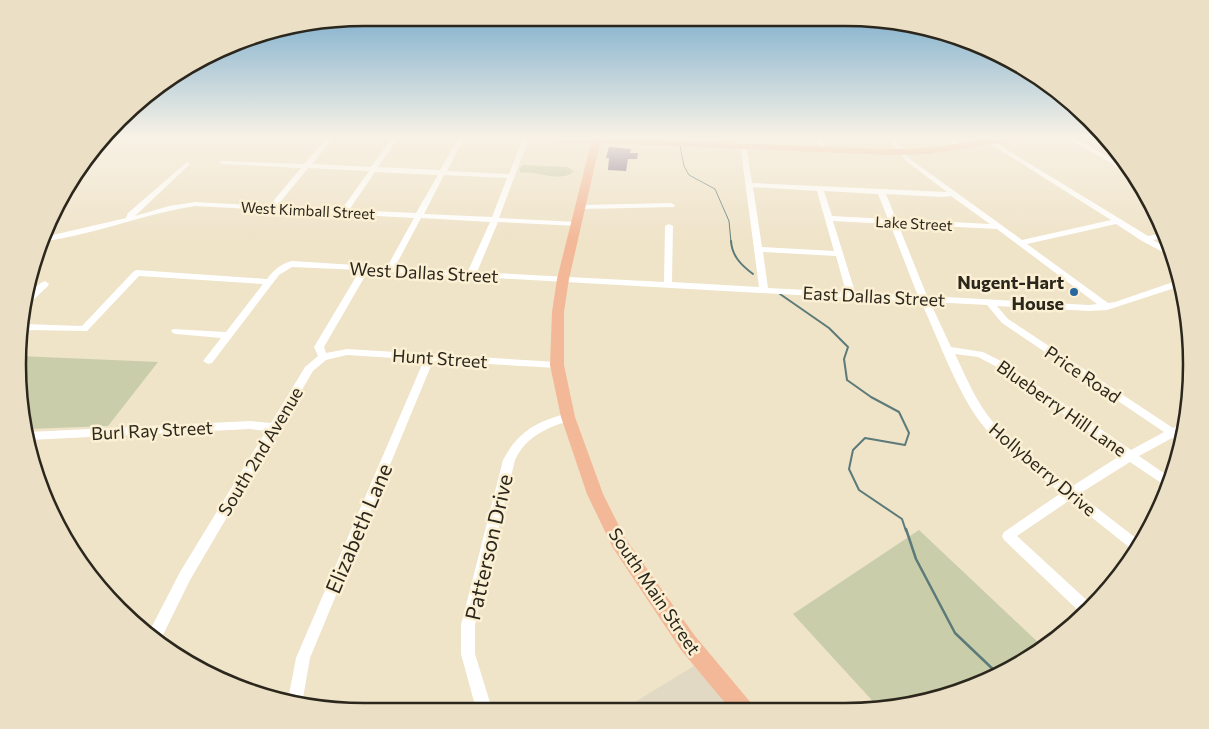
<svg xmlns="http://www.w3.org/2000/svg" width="1209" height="729" font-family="Commissioner,sans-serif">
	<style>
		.industrial { fill: #e1d9c4 }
		.green { fill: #c9cdaa }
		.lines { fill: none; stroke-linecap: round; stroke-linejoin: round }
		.stream-far2 { stroke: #5b7a79; stroke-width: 1 }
		.stream-far1 { stroke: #5b7a79; stroke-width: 2 }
		.stream { stroke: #5b7a79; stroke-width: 2.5 }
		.building { fill: #756585 }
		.minor { fill: #fff; fill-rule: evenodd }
		.major { fill: #f3b898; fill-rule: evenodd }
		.poi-dot { fill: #28689e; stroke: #fcf0d4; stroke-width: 2 }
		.labels { text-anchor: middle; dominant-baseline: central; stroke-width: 5; stroke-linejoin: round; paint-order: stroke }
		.far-street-label { font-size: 15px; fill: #2c271d; stroke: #fcf0d4 }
		.street-label { font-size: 18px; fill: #2c271d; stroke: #fcf0d4 }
		.poi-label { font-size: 18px; font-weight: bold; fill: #2c271d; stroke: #fcf0d4; text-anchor: end }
		.near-street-label { font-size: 21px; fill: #2c271d; stroke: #fcf0d4 }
		.rim { fill: none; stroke: #2c271d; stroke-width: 2.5 }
	</style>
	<rect width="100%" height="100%" fill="#efe3c8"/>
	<path class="industrial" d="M694,666l39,44h-111z"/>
	<path class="green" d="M523,165l44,2 7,4c-12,13 -38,-1 -53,2l-2,-4z
		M19,356l139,6 -50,64 -80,3 -10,-65z
		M919,530l124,117 -25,18 -62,28 -77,15 -86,-94z"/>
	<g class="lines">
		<path class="stream-far2" d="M680,146l4,20 5,9 26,14 14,32 2,21"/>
		<path class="stream-far1" d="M731,241c1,15 10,24 22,33
			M780,294l49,34 19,19 -4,12 3,21 24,17 28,15 10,21 -4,12 -40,-7 -12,12 -4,19 10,21 43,29 4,12"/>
		<path class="stream" d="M906,529l10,30 39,74 43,41"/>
	</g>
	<path class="building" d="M609,147l22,2 -1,4h8l-1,6h-9l-2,12 -18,-1 1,-12h-3z"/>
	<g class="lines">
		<path class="minor" d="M327,138h6l-21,26 59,3 21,-29h6l-20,29 62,3 18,-32h6l-17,33 62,3 14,-36h6l-30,80 79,4 4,2 -4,2 -80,-4 -21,50 187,10 1,-56 4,-2 4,2 -1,56 87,5 -19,-144 3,-2 3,2 6,40 195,9 -41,-31 -18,-23h6l16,21 112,81 89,-20 -130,-82h7l160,98 16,-3 2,4 -13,3 19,11 2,7 -32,-17 -26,-17 -89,20 81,59 7,-1 64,-22 2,6 -74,24 -18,1 -92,-5 11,13 165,109 12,-5 -2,9 -1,1 1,1 -1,9 -10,-5 -33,18 32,22 -4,9 -37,-25 -51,32 62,48 -6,10 -65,-52 -53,36 75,69 -9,10 -79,-75 -2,-4 2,-4 57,-39c-25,-20 -55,-40 -76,-65 -27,-32 -46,-88 -64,-126l-553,-31 -44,76 2,6 21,-4 210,13 5,3 -5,3 -124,-7 -123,297 -8,46 -14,-4 8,-42 128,-298 -77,-5 -21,5 -13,11 -123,209 -31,63 -11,-9 32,-62 86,-141 -16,-2 -220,11 -1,-8 221,-11 21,2 34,-56 13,-11 -4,-9 46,-77 -68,-3 -13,8 -67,88 -4,1 -5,-3 18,-23 -45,-4 -3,-1 -2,-2 2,-2 53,3 37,-48 -124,-8 -52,55 -64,-1 1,-6 58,2 52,-55 3,-1 130,9c7,-9 13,-15 25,-18l95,6 27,-49 -219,-12c-52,8 -102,29 -154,36l3,-5 82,-19 2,-5 59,-51 3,2 -1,1 -54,51 34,-10 26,-4 74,4 32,-38 -79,-4 -2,-1v-2l84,3zM308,168l61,3 -27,38 -65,-3zM375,172l63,3 -22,38 -67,-3zM444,175l63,3 -15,39 -68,-3zM753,187l64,4 17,60 -72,-4zM824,191l54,3 10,25 -56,-3zM886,194l56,3 9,-1 39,28 -94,-5zM421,218l69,4 -22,49 -73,-4zM833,221l57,3 28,72 -63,-4zM898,224l99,5 100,75 -8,1 -162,-9zM763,252l73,4 10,36 -78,-4zM930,302l57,3 15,18 162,109 -33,18 -126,-87 -22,-11 -32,-5zM955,354l23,3 19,10 124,88 -50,32c-26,-20 -57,-40 -78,-65 -17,-20 -27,-45 -38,-68z
			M817,138h6l2,13 -5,-1z
			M943,138h7l12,8 -5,1z
			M1067,138h7l54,30 5,6 -4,-1z
			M671,203l4,2 -1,2 -92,2 -4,-2 4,-2z
			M45,281l4,3 -1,2 -17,16 -3,1c1,-10 7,-18 17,-22z
			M568,413l4,1 1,3 -1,3c-24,7 -46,16 -57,40l-40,165v29l17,55h-16l-15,-55v-29l42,-165c16,-30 34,-38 65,-47z"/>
		<path class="major" d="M108,138h10l-4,3h-9z
			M526,138h75l289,11 39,-1 66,-10h20l-4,3 -82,13 -39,1 -290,-12 -31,136 -5,33v53l11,52 28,77 22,44 70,98 56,67 3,7h-23l-50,-60 -68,-102 -26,-54 -26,-77 -11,-52 2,-53 5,-33 34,-136 -61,-2z"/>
	</g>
	<linearGradient id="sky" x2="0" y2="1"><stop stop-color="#77abcc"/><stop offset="0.57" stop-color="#f8f2e6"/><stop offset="1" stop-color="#f8f2e6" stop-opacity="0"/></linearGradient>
	<rect width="1209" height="240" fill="url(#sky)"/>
	<circle class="poi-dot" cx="1074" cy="292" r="5"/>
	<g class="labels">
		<g class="far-street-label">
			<text transform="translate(308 210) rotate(3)">West Kimball Street</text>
			<text transform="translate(914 223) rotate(3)">Lake Street</text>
		</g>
		<g class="street-label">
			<text transform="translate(424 272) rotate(3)">West Dallas Street</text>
			<text transform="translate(874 296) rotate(3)">East Dallas Street</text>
			<text transform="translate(440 358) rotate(4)">Hunt Street</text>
			<text transform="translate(1083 374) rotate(34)">Price Road</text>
			<text transform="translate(1062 408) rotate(35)">Blueberry Hill Lane</text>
			<text transform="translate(152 430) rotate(-3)">Burl Ray Street</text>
			<text transform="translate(260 451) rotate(-59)">South 2nd Avenue</text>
			<text transform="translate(1043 469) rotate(40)">Hollyberry Drive</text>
			<text transform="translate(655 591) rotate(56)">South Main Street</text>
		</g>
		<g class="poi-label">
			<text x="1064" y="282">Nugent-Hart<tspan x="1064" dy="21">House</tspan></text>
		</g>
		<g class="near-street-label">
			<text transform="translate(358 528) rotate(-67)">Elizabeth Lane</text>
			<text transform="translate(488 547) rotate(-77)">Patterson Drive</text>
		</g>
	</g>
	<path d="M0 0H1209V729H0ZM364 26H845A338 338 0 0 1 1183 364V365A338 338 0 0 1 845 703H364A338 338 0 0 1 26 365V364A338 338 0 0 1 364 26Z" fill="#ebe0c5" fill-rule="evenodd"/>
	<path class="rim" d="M364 26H845A338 338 0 0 1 1183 364V365A338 338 0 0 1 845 703H364A338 338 0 0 1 26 365V364A338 338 0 0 1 364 26Z"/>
</svg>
